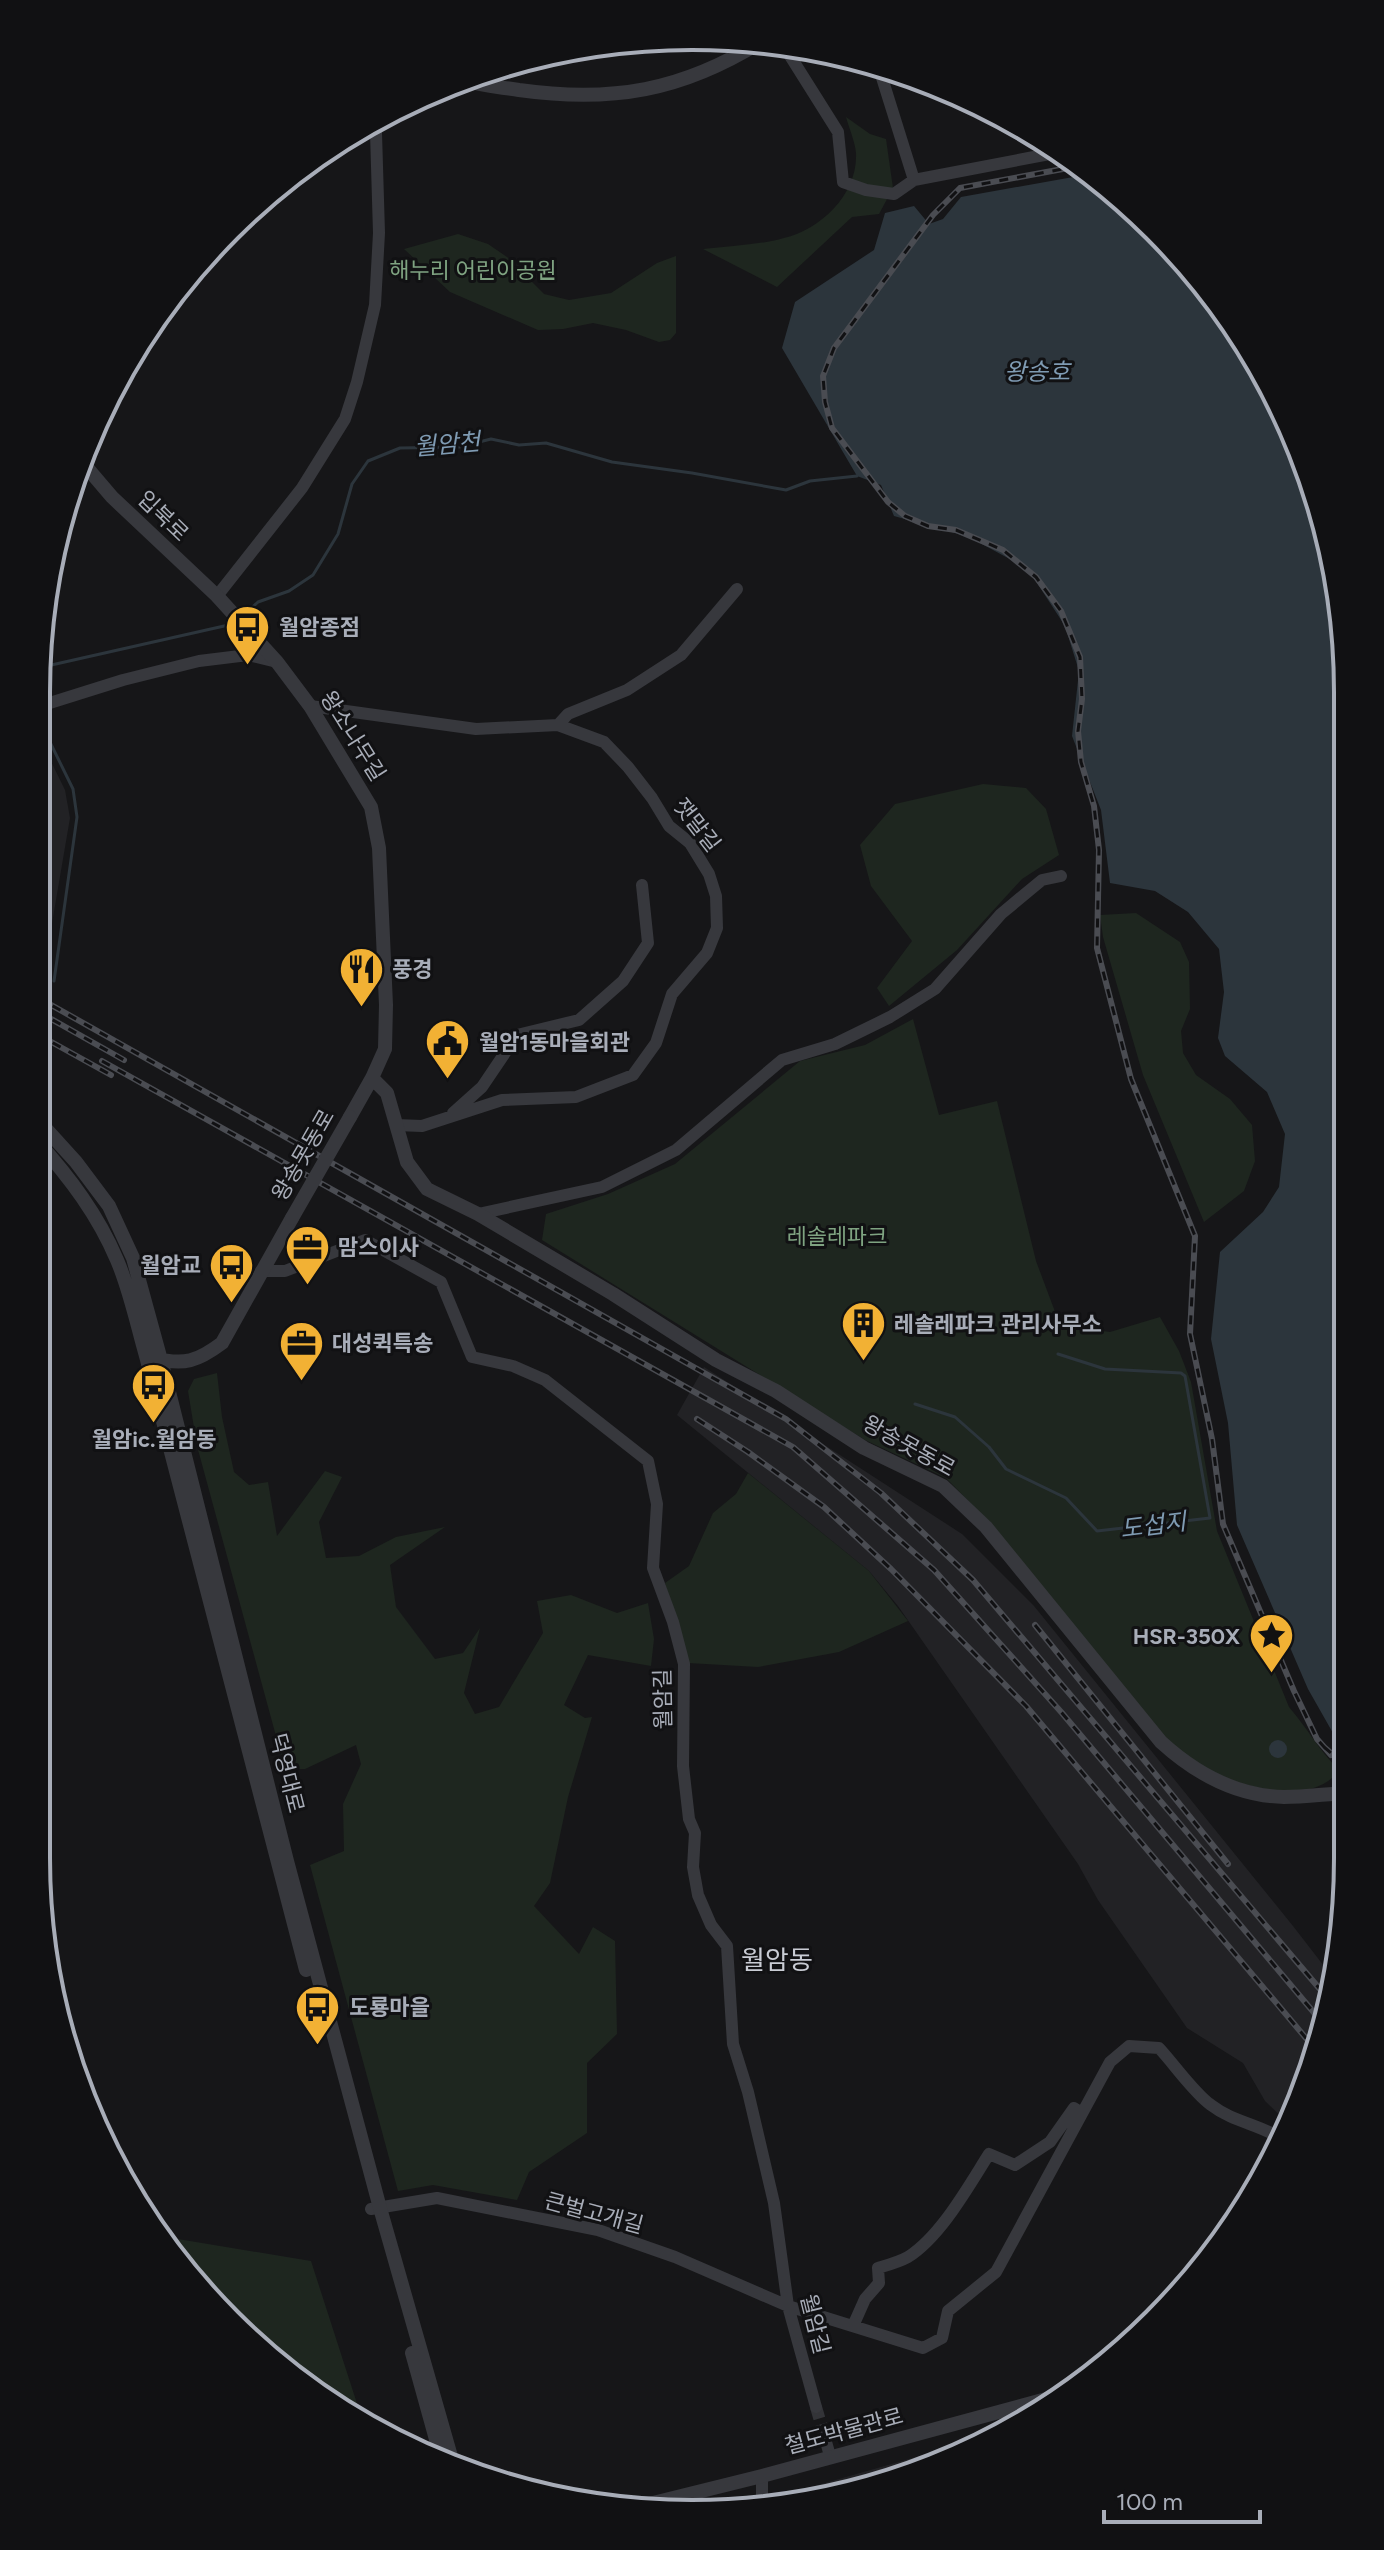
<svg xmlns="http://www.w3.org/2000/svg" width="1384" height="2550" font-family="Figtree,'Noto Sans KR',sans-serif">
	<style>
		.built { fill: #222225 }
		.green { fill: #1e261f }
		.water { fill: #2c353c }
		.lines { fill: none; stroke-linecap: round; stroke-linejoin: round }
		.stream { stroke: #2c353c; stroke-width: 3 }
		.minor-tunnel { stroke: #333438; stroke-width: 12; stroke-dasharray: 12 6; stroke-linecap: butt }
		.minor { stroke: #37383d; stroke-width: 12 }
		.tertiary { stroke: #37383d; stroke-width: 14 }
		.rail-casing { stroke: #4a4c52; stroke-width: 6 }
		.rail { stroke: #111113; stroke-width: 3; stroke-dasharray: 9; stroke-linecap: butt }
		.tertiary-bridge { stroke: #37383d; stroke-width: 14 }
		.labels { text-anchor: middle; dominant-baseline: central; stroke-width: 6; stroke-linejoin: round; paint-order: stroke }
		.park-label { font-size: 22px; fill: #7fa381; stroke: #111113 }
		.street-label { font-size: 22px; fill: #a8adb8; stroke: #111113 }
		.poi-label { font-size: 22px; font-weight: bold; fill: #a8adb8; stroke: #111113; text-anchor: start }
		.water-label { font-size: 24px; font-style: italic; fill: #7f9bb3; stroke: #111113 }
		.quarter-label { font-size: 26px; fill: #c9ccd4; stroke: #111113 }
		.rim { fill: none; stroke: #a8adb8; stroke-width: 4 }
	</style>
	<rect width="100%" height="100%" fill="#161618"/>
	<path class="built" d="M37,733l28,57 5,28 -26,152 -7,-2z
		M704,1367l258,167 72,72 259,320 41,53 -8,49 -39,94 -22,-21 -22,-38 -56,-35 -89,-128 -20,-36 -180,-258 -29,-35 -192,-156z
		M986,2437l-43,27 -161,38 1,-7z"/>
	<path class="green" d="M846,117l24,17 16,5 7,49 -14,26 -27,3 -75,70 -74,-38c27,-3 56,-4 81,-11 37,-9 74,-44 72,-85 -1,-11 -7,-25 -10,-36z
		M458,234l30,10 19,13 37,37 25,6 42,-7 46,-30 19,-7v77l-6,7 -11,2 -33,-12 -33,-7 -30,6 -25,1 -88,-38 -46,-43z
		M983,784l43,4 20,21 13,46 -37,24 -65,71 -68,56 -12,-18 35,-47 -41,-55 -11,-41 35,-41z
		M1136,913l44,29 9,20 1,47 -9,22 2,22 13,22 34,24 22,26 3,36 -11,30 -40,31 -61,-147 -40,-138 -3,-22z
		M913,1019l26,96 58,-14 39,160 24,64 50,7 50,-15 19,34 12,31 26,149 72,176c19,22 29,42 50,63 -27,40 -105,14 -141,-3 -12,-7 -23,-19 -34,-28l-176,-218 -42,-43 -81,-38 -323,-200 4,-26 62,-20 67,-30 125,-103 65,-16z
		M217,1373l5,44 12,55 15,13 19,-3 9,54 48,-65 17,6 -23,45 7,36 33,-2 37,-19 49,-10 -55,38 6,42 39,52 28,-6 17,-25 -16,65 11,21 24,-7 44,-74 -6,-32 34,-6 46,18 31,-10 6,36 -3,27 -63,-11 -24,50 21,13 7,-1 -24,80 -18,86 -16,23 45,48 14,-27 22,14 2,93 -30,29v70l-58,39 -12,28 -84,-15 -35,6 -88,-326 34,-14 -1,-47 18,-40 -5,-19 -51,24h-20l-88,-323 -9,-55 6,-12z
		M748,1473l121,98 39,50 -69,31 -81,15 -70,-4 -23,-80 24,-17 24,-53 23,-19z
		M160,2236l151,25 51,158 -34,-15 -156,-146z"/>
	<path class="water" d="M1090,174l35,25 112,128 76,154 29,126 4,1149 -38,-67 -71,-164 -9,-102 -17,-84 9,-87 43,-40 16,-25 6,-53 -18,-42 -42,-36 -7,-18 6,-46 -5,-43 -31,-37 -33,-21 -45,-8 -9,-73 -29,-74 7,-65 -14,-45 -37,-57 -59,-32 -75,-21 -13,-31 -24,-9 -75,-128 13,-46 79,-52 11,-37 29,-7 15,18 14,-5 18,-22z
		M1269 1749a9 9 0 1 1 18 0a9 9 0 1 1-18 0Z"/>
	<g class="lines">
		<path class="stream" d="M242,617l16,-15 31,-11 24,-16 25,-41 14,-50 16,-23 32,-13 59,-1 32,-8 28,6 27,-2 66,19 80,11 94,17 24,-9 47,-5
			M37,680l10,-14 186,-42
			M40,710l5,22 28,57 4,28 -23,164
			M915,1404l40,13 34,30 17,22 60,29 31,33 113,-13 -25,-142 -4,-3 -76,-4 -47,-15"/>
		<path class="minor-tunnel" d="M816,2407l7,24"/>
		<path class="minor" d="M782,43l56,89 5,50 23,8 28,4 20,-14 146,-28
			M878,65l36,115
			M217,596l85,-108 43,-69 12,-37 18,-77 4,-72 -3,-100 2,-14
			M310,706l166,23 82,-4 46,17 24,25 24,31 17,28 21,17 19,31 7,22 1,32 -10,25 -35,41 -16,49 -23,32 -57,22 -74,3 -80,26 -26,-1
			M37,707l86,-27 76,-19 49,-6 29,7
			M558,725l10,-11 59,-24 54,-35 56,-66
			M453,1113l29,-26 35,-52 62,-15 44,-39 25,-38 -6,-58
			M478,1214l124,-27 74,-37 106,-90 53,-16 55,-27 45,-28 66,-75 41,-34 19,-4
			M261,1271h24l80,-31 76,42 31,75 41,9 32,14 103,81 9,43 -4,64 20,54 11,42 -1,102 6,53 6,14 -2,34 5,28 13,30 16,21 6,98 15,48 26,111 14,103 28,101
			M371,2209l66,-11 161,32 77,27 113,49 135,42 19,-10 6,-27 48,-39 114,-210 19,-16 30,2c15,16 35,45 52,57 22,17 48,19 69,33
			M853,2326l12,-27 14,-16 -1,-15c10,-3 21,-6 30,-11 33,-21 60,-70 81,-103l26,11 35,-23 24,-34 8,5
			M823,2431l7,25
			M762,2476v30"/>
		<path class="tertiary" d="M464,80c17,6 37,7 55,10 93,13 163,1 243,-49
			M83,463l29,34 105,99 60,66 33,44 61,101 8,41 7,157 -1,44 -13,29 -22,39
			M372,1078l15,15 20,69 20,27 51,25 135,80 103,66 60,31 88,57 79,38 43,41 175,215c34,31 75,54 123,55 20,0 42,-3 62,-4
			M37,1119l39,43 33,44 24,52 28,102 126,501 93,347 72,252
			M37,1141c33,37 61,74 80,119 13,30 20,65 29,96l160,614
			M154,1358c30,8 44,3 68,-15l70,-125
			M412,2353l28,101
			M649,2504l113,-28 288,-78"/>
		<defs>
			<path id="rail" d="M1079,166l-119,22 -27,27 -99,133 -11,28 2,26 7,26 56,74 17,14 23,10 28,4 47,20 33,27 25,34 19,46 2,42 -4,32 3,31 13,44 5,44 -2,98 34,131 64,157 -5,98 22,105 11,85 71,167 23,48 14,16
				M37,997l749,422 95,74 92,87 357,421
				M37,1011l87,49
				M37,1034l74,41
				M102,1061l691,386 141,123 128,143 264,314
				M697,1419l51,33 76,55 67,62 135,137 290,344
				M1035,1625l193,239
				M1324,1747l22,19
				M836,2489l126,-37"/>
		</defs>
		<use href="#rail" class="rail-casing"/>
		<use href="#rail" class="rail"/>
		<path class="tertiary-bridge" d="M292,1218l58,-101"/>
	</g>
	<defs>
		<symbol id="bus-pin" viewBox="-11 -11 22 30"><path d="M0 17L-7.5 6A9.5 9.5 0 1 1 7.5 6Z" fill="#f2b134" stroke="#111113"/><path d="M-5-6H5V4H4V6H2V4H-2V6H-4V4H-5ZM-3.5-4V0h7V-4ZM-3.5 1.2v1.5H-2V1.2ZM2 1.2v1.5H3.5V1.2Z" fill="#111"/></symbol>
		<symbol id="restaurant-pin" viewBox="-11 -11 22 30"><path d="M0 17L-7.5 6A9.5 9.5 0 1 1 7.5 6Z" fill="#f2b134" stroke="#111113"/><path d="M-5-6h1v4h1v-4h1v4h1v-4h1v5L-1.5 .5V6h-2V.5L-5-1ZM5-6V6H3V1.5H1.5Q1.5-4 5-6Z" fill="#111"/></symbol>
		<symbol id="civic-pin" viewBox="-11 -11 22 30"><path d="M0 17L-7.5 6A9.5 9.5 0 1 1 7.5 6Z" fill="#f2b134" stroke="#111113"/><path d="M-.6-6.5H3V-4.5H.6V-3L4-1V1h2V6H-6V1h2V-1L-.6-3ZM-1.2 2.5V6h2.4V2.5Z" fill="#111"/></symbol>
		<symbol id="office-pin" viewBox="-11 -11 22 30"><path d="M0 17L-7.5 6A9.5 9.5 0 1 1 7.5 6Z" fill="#f2b134" stroke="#111113"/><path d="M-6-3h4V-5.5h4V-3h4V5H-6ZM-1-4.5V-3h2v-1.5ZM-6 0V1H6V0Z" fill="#111"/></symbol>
		<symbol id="building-pin" viewBox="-11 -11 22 30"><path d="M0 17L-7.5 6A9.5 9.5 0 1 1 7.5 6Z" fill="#f2b134" stroke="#111113"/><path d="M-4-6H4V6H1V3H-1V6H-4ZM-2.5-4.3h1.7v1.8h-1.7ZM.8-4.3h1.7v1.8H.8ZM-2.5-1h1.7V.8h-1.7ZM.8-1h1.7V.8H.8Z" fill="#111"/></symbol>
		<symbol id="sight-pin" viewBox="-11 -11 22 30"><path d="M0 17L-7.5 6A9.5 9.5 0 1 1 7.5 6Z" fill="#f2b134" stroke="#111113"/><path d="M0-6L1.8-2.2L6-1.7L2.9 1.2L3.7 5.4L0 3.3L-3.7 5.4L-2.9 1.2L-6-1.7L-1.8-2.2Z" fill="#111"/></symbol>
	</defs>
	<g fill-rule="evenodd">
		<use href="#bus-pin" x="222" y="602" width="51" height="69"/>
		<use href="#restaurant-pin" x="336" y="944" width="51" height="69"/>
		<use href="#civic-pin" x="422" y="1016" width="51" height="69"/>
		<use href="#office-pin" x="282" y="1222" width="51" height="69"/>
		<use href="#bus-pin" x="206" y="1240" width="51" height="69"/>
		<use href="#building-pin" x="838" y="1298" width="51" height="69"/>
		<use href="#office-pin" x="276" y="1318" width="51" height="69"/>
		<use href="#bus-pin" x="128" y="1360" width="51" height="69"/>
		<use href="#sight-pin" x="1246" y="1610" width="51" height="69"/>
		<use href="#bus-pin" x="292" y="1982" width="51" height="69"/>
	</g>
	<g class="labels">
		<g class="park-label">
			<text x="473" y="270">해누리 어린이공원</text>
			<text x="837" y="1236">레솔레파크</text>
		</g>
		<g class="street-label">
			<text transform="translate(163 516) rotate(44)">입북로</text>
			<text transform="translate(353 736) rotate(58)">왕소나무길</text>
			<text transform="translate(697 825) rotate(52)">잿말길</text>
			<text transform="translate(303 1155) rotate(-60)">왕송못동로</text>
			<text transform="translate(909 1446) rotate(29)">왕송못동로</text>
			<text transform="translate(663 1699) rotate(-91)">월암길</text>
			<text transform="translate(287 1773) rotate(76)">덕영대로</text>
			<text transform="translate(594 2213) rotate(15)">큰벌고개길</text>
			<text transform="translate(815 2324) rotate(76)">월암길</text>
			<text transform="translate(844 2431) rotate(-15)">철도박물관로</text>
		</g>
		<g class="poi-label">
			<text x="279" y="627">월암종점</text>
			<text x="392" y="969">풍경</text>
			<text x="479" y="1042">월암1동마을회관</text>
			<text x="338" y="1247">맘스이사</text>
			<text x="201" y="1265" text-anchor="end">월암교</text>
			<text x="894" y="1324">레솔레파크 관리사무소</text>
			<text x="332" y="1343">대성퀵특송</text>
			<text x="154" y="1439" text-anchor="middle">월암ic.월암동</text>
			<text x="1240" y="1636" text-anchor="end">HSR-350X</text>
			<text x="349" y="2007">도룡마을</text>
		</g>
		<g class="water-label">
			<text x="1037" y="371">왕송호</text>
			<text transform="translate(447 444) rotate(-5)">월암천</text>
			<text transform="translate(1153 1525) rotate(-7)">도섭지</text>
		</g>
		<g class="quarter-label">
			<text x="777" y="1960">월암동</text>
		</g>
	</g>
	<path d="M0 0H1384V2550H0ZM692 50H692A642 642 0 0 1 1334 692V1858A642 642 0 0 1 692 2500H692A642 642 0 0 1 50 1858V692A642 642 0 0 1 692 50Z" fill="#111113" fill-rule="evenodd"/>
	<path class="rim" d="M692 50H692A642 642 0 0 1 1334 692V1858A642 642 0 0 1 692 2500H692A642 642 0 0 1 50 1858V692A642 642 0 0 1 692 50Z"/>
	<path d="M1104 2510v12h156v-12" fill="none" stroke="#a8adb8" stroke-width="4"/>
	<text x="1116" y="2510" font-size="24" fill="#a8adb8" stroke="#111113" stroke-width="6" paint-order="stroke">100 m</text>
</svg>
